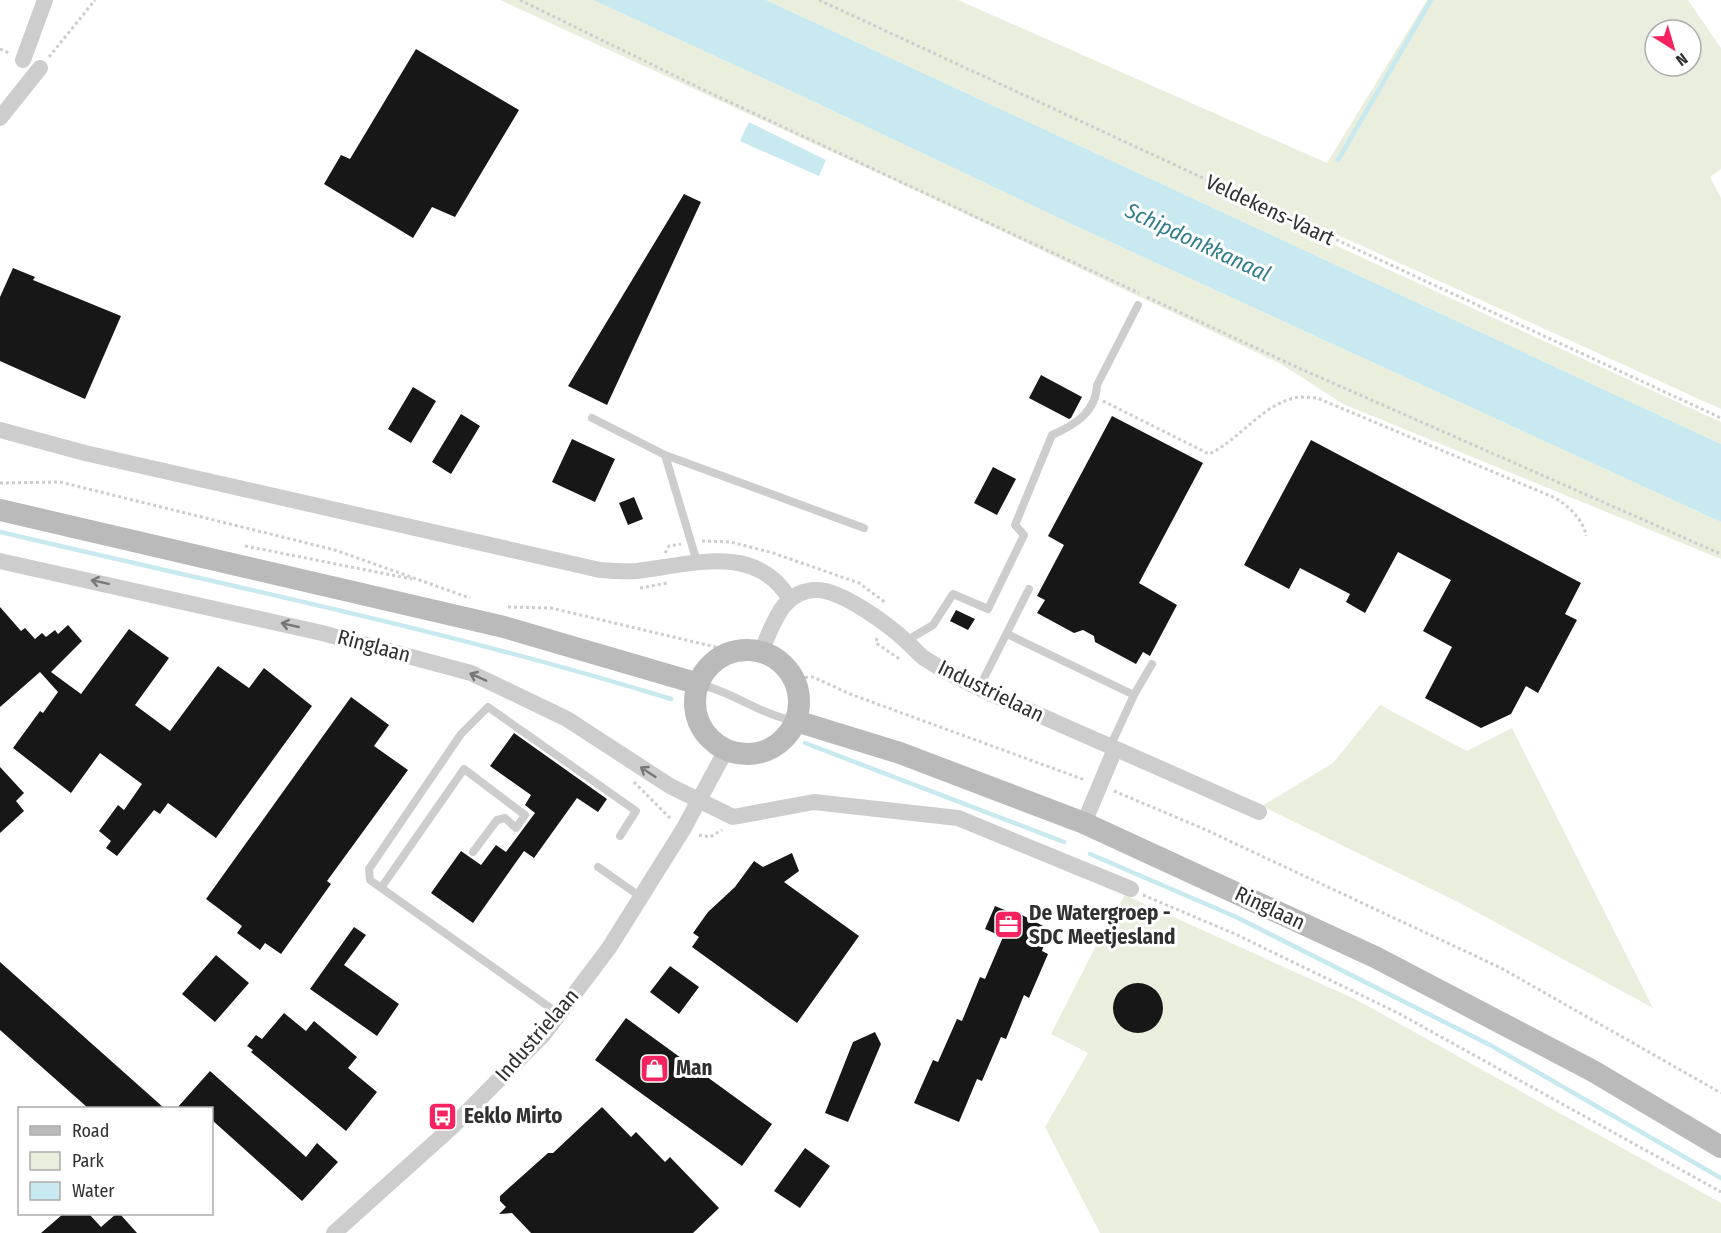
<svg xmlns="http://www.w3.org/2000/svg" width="1721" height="1233" font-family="'Fira Sans Condensed',sans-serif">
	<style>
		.green { fill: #eaeedd; fill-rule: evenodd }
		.water { fill: #c7e9ef }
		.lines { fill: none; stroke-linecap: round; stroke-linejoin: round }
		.stream { stroke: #c7e9ef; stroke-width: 4.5 }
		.building { fill: #171717 }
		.path { stroke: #cdcdcd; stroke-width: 3; stroke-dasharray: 3 3; stroke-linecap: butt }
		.service { stroke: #cdcdcd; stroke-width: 8 }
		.minor { stroke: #cdcdcd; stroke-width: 16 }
		.secondary { stroke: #bababa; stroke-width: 22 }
		.oneway { stroke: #777 }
		.labels { text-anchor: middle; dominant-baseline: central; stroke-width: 6; stroke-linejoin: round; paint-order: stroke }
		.street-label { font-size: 21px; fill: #303030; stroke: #fff }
		.poi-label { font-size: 21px; font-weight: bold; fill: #303030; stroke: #fff; text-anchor: start }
		.water-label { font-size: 22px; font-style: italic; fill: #327d8c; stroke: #fff }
	</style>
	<rect width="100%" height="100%" fill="#fff"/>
	<path class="green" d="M500,0h93l211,97 276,131 641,294v37l-378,-155 -62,-40 -362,-172z
		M766,0h192l369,163 100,-163h261l33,48v121l-11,8 11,21v211l-403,-183 -5,9 408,187v22zM1655,30h36v36h-36z
		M1380,705l87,46 45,-23 141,280 -193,-105 -198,-97 71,-43z
		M1125,895l232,105 364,203v30h-621l-55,-106 43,-74 -37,-19 50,-98z"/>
	<path class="water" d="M593,0h173l955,444v78l-641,-294 -276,-131z
		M749,122l77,38 -7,16 -79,-35z"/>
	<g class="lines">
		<path class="stream" d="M1338,160l93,-160
			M0,532c224,53 451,99 671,167
			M805,743l259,99
			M1090,854l146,63 256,129 229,132"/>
	</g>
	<path class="building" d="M416,49l103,61 -64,107 -23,-10 -19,31 -89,-54 17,-29 9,4z
		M684,194l17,8 -94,203 -39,-19z
		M13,268l22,9 -2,3 88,36 -36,83 -85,-38v-64z
		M1041,375l41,22 -11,21 -2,1 -40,-21z
		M413,387l23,14 -25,42 -23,-14z
		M461,414l19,12 -29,48 -19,-12z
		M1112,416l91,47 -64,120 38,22 -27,51 -7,-4 -7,12 -41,-22 -1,-6 -11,-6 -9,3 -37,-20 8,-13 -8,-4 27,-51 -16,-9z
		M572,439l43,20 -20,43 -43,-20z
		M1311,440l270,143 -16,31 12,6 -39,73 -12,-7 -15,28 -30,14 -56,-30 27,-51 -29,-16 28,-51 -53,-28 -33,61 -19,-11 4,-8 -50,-26 -11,21 -45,-24z
		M993,467l23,12 -19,36 -23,-12z
		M634,497l9,22 -15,6 -9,-22z
		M0,607l21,24 4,-3 10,11 7,-6 4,4 9,-7 3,4 10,-9 14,16 -31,31 30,22 48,-65 40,29 -34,47 35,26 48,-65 31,22 15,-20 48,38 -96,132 -48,-35 -8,11 -6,-4 -37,46 -11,-8 5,-7 -12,-10 19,-26 6,5 18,-26 -42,-31 -29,40 -58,-45 27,-37 3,2 15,-21 -18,-20 -40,35z
		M956,610l19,9 -7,11 -18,-9z
		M351,697l38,28 -15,21 34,24 -81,111 4,3 -50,70 -16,-11 -5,7 -23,-17 5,-7 -36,-27z
		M514,733l93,66 -9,13 -21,-14 -43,60 -10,-7 -51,72 -42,-30 30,-42 20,14 15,-20 10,7 29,-39 -10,-8 6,-10 -41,-29z
		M0,767l24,26 -8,8 8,10 -24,22z
		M792,853l7,18 -15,11 75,54 -62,87 -105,-76 7,-10 -6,-4 15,-21 27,-25 19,-26 9,6z
		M995,906l24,10 1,-2 29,15 -7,22 6,3 -19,44 -5,-3 -18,44 -5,-2 -19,44 -5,-2 -18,43 -45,-19 19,-43 5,2 19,-43 5,2 18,-44 5,2 18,-42 -18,-8z
		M354,927l12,8 -22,30 55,39 -22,32 -67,-47z
		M216,955l33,28 -34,39 -33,-28z
		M0,962l164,146h-76l-88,-78z
		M670,966l29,21 -20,27 -29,-22z
		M1113 1008a25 25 0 1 1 50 0a25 25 0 1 1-50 0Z
		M284,1013l22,18 8,-10 43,36 -9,11 29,24 -31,39 -95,-79 2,-2 -6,-4 9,-11 6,4z
		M626,1018l146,106 -30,42 -147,-106z
		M875,1032l6,12 -33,78 -23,-9 28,-71z
		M210,1071l96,86 11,-14 21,19 -36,39 -90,-81v-12h-35z
		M602,1107l29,30 5,-5 29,30 5,-5 49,51 -26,25h-162l-19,-20 -13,1 7,-7 -6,-6v-5l48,-43h5z
		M805,1148l25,18 -30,42 -26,-17z
		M63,1214h26l12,13 15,-13h4l17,19h-96z"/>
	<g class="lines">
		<path class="path" d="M520,0l186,91 433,202
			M819,0l902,418
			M0,49l9,4
			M49,57l46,-57
			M1147,297l154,72 420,185
			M1103,401l106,53c30,-14 52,-48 85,-56 7,-2 16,0 23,0l236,99c14,7 31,23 33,39
			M0,483l60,-1 275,68 135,48
			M702,541l29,1 42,11 86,30 27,20
			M245,546l167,33
			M665,553l4,-7 12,-2
			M640,588l28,-5
			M508,607l43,1 173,41
			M877,638l-1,5 25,17
			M793,678l20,-1 37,17 235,86
			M634,782l38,38
			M1114,791l90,38 297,139 220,125
			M699,835l11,2 12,-7
			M1143,895l92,39 163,79 323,179"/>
		<path class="service" d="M592,418l73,37 32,107
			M665,455l199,73
			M1007,634l127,61 18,-31
			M906,641l27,-16 20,-31 35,15 36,-74 -9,-10 37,-90c23,-10 44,-23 45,-50l41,-80
			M699,684c34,8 62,31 97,37
			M979,688l50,-99
			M1110,747l24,-52
			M598,867l43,30
			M381,888l83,-119 61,46 -9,13 -11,-10 -8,2 -24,32
			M559,1014l-189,-134 -1,-11 92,-135 27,-27 148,104 -16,25"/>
		<path class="minor" d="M23,60l22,-60
			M0,118l40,-50
			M0,430l85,23 515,117c12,1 25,2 37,1 53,-6 118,-29 152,27
			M0,561l322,72 149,40 96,46 103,67 63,31 81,-15 144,16 173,71
			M761,652c12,-27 21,-63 57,-62 25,1 71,35 89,52 6,5 10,11 17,16 40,26 87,44 131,64 68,30 136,60 204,90
			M1084,823l31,-74
			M334,1233l118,-106 92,-93 65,-86 75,-120 42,-78"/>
		<path class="secondary" d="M0,510l504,117 195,57
			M695 702a52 52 0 1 1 104 0a52 52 0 1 1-104 0Z
			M796,721l104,32 184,70 291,134 218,114 128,76"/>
	</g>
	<defs><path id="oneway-shaft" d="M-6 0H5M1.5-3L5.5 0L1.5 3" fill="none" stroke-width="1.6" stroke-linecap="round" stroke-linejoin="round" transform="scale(1.5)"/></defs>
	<g class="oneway">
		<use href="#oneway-shaft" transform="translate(100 582) rotate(-168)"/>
		<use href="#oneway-shaft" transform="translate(290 625) rotate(-167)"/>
		<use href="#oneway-shaft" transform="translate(478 677) rotate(-156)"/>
		<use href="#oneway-shaft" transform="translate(648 772) rotate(-147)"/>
	</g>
	<defs>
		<symbol id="office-square" viewBox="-11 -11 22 22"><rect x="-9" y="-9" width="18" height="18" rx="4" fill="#f52461" stroke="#fff"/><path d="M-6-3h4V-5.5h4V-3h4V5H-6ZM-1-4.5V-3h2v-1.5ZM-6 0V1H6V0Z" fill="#fff"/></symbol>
		<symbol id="shop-square" viewBox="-11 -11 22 22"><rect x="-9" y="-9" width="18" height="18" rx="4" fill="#f52461" stroke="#fff"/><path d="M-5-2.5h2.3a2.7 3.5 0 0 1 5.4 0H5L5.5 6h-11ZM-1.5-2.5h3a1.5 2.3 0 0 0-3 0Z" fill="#fff"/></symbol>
		<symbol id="bus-square" viewBox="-11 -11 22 22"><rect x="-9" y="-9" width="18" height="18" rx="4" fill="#f52461" stroke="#fff"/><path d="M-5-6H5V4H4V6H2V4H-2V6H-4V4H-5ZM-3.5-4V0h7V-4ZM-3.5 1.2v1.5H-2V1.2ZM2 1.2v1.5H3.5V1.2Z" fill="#fff"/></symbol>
	</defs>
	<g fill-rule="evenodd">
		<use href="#office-square" x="992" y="908" width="33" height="33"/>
		<use href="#shop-square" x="638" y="1052" width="33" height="33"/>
		<use href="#bus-square" x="426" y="1100" width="33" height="33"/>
	</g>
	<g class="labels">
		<g class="street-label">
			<text transform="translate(1270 210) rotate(25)">Veldekens-Vaart</text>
			<text transform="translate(374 646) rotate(15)">Ringlaan</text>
			<text transform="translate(991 691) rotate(26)">Industrielaan</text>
			<text transform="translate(1270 908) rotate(25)">Ringlaan</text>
			<text transform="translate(537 1035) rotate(-49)">Industrielaan</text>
		</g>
		<g class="poi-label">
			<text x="1029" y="913">De Watergroep -<tspan x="1029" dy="24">SDC Meetjesland</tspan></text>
			<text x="676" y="1068">Man</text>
			<text x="464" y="1116">Eeklo Mirto</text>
		</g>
		<g class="water-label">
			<text transform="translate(1198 242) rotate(25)">Schipdonkkanaal</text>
		</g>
	</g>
	<rect x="18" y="1107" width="195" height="108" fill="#ffffff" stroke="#acacac" stroke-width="1.5"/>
	<rect x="30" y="1126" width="30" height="9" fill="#bababa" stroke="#acacac" stroke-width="1.5"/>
	<text x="72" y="1137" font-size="18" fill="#303030">Road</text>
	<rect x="30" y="1152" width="30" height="18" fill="#eaeedd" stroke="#acacac" stroke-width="1.5"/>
	<text x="72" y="1167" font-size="18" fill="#303030">Park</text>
	<rect x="30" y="1182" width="30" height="18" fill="#c7e9ef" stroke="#acacac" stroke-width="1.5"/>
	<text x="72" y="1197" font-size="18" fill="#303030">Water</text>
	<g transform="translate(1673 48) rotate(143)"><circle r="28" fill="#ffffff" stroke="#acacac" stroke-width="1.5"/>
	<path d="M0-4.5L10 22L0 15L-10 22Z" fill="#f52461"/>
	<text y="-9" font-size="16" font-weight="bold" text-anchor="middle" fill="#303030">N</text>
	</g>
</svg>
